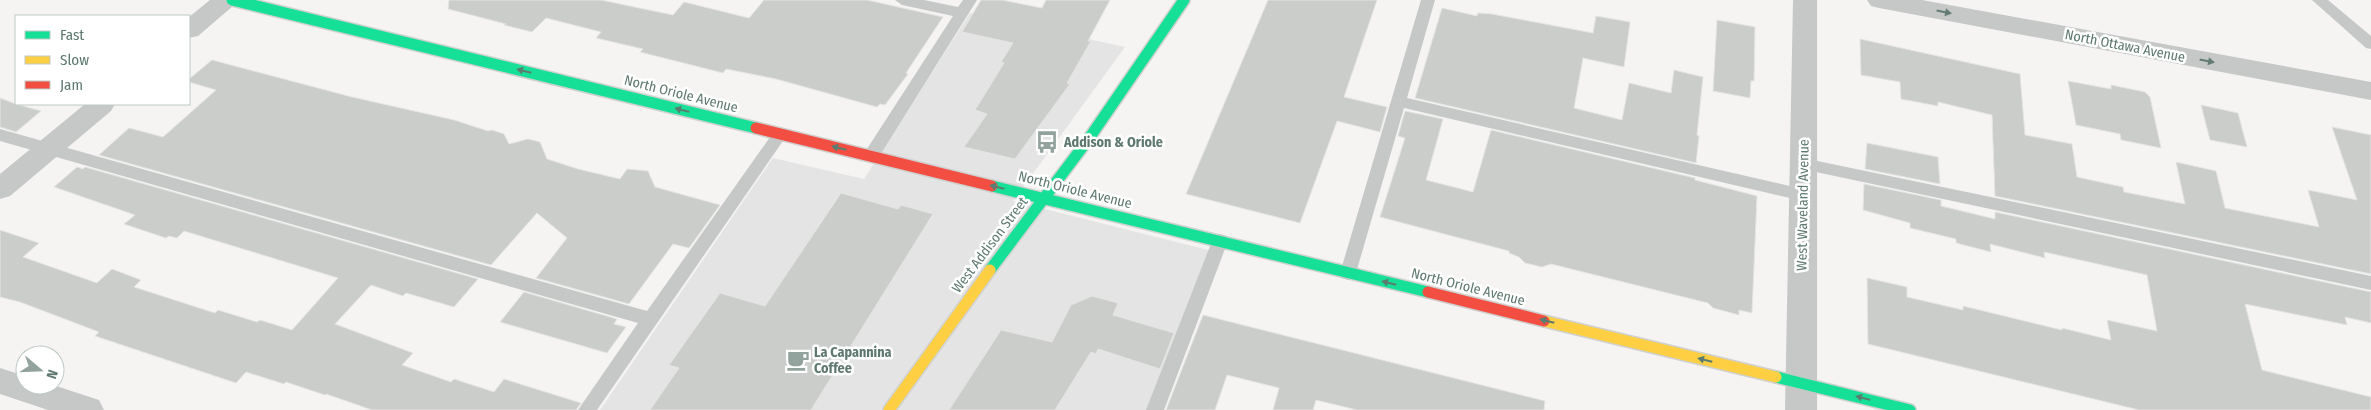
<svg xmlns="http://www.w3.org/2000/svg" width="2371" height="410" font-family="'Fira Sans Condensed',sans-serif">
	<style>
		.built { fill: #e3e4e3 }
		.building { fill: #cbcdcb; stroke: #e4e4e3 }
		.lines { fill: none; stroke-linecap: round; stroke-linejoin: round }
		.fast-casing { stroke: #cfd1d0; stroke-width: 14 }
		.slow-casing { stroke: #cfd1d0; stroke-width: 14 }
		.jam-casing { stroke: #cfd1d0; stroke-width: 14 }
		.lane { fill: #c5c8c7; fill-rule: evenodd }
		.street { fill: #c5c8c7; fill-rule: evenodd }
		.fast { stroke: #16e098; stroke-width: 11 }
		.slow { stroke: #ffcf43; stroke-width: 11 }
		.jam { stroke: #f24e42; stroke-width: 11 }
		.oneway { fill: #627c73 }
		.oneway2 { fill: #597d71 }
		.labels { text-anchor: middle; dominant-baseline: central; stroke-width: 5; stroke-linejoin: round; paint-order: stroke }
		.street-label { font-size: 14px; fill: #5d786f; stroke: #fff }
		.poi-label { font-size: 14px; font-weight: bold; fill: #5d786f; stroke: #fff; text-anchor: start }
	</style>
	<rect width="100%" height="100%" fill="#f5f4f3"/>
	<path class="built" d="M970,13l155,34 -112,154 199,50 -62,159h-550l173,-252 91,21z"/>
	<path class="building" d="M449,0h152l72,15 11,-13 65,16 15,-18h103l76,17 -37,56 2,1 -23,31 -5,-1 -3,3 -101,-28 -50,-10 -3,4 -83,-21 3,-3 -47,-11 5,-6 -55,-14 -14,14 -28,-7 2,-1 -58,-15z
		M981,0h21l40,8 4,-8h64l-22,41h3l-24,42 3,1 -55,75 -51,-12 23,-33 -12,-4 29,-47 -3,-1 12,-19 -51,-11z
		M1268,0h109l-33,97 43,10 -7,25 -43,-11 -37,102 -114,-29z
		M1442,8l35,8 1,-3 14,1 101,19 3,-17 34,6 -6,45 -41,-9 -9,50 48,12 7,-37 42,10 3,-23 29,7 -6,58 2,1 -3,27 -281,-65z
		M1717,20l38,7 -1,54h-3l-1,17 -37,-7z
		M1860,39l160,35 5,61 47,9 5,33 46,10 1,5 61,12 -9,-42 40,9 9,37 94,19 -11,-37 49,10 -25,-73 39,8v139l-376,-78 -3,-81 -54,-13v4l-37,-7 -1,-17 -39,-7z
		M212,60l140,37 102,23 34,11 4,-1 12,4 5,10 19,-5 12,3 7,17 31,10 42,10 7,-10 21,2 7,16 65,18 -31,43 -16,-4 -44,60 -93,-26 31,-40 -30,-25 -46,52 -392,-110 30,-27 34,9 53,-47 -27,-8v-3z
		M2068,81l43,8v-4l34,7 5,5 11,51 -40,-8 -1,-6 -44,-9z
		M0,98l16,6 25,7 -25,21 -16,-5z
		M2201,105l37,8 9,34 -37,-7z
		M1405,111l38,8 -17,61 47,12 18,-62 204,48v2l62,16 -5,117 -13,-3v5l-26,-7 -5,-5 -157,-39 -9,3 -17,-4 -6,-6 -10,-4v-2l-129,-34 25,-79 -7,-2z
		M1867,143l71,14 2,27 -75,-15z
		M77,167l6,2 2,-2 393,112 -24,28 -48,-14 -3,3 -32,-11 -36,39 78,29 -11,12 49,17 3,-3 40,13 10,-13 77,24 -5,7h-204l-46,-16 -1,1 -39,-13 -2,2 -38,-12 -10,11 -141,-47 4,-4 -79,-30 -20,-5v-67l39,13 -16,14 74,26 15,-14 29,11 -7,7 81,26 3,-3 39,12 3,-2 32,10 46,-52 -154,-47 -7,7 -8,-2 -3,2 -42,-14 11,-9 -81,-28z
		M1864,184l77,16v6l54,13v-7l376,80v31l-26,-6 2,8 -102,-21 17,66 109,27v13h-232l-271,-66 -1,-66 40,9v10l56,13v-4l99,24v-2l49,12 -4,-20 50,11 -10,-56 -103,-23 1,6 -55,-14 1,8 -35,-9v-4l-46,-11v-5l-47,-13z
		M841,193l57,16 3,-4 32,9 -122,196h-161l29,-42 -10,-3 51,-72 45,13z
		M524,292l93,27 -3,5 12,3 -19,26 -107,-31z
		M1092,296l26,7 -5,12 61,18 -14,36 -62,-20 -2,5 -5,-2 -36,58h-106l52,-80 51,12 19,-37z
		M1203,315l342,86 -1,9h-187l-41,-10 -3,10h-40l6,-22 -52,-13 -12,35h-49z"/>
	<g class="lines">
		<defs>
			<path id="fast" d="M232,0l524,128
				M992,186l436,106
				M990,270l100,-133 94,-137
				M1776,377l134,33"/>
			<path id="slow" d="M1544,321l232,56
				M889,410l101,-140"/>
			<path id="jam" d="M756,128l236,58
				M1428,292l116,29"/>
		</defs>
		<use href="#fast" class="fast-casing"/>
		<use href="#slow" class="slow-casing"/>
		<use href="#jam" class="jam-casing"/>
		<path class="lane" d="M895,0h29l34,7 5,-7h14l-100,160 -6,2 -6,-2 -2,-4 2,-4 88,-136 -51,-11z
			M1421,0h14l-28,98 396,91 6,2 2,4 -2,4 -6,2 -399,-93 -48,165 -2,5 -6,2 -6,-2 -2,-5z
			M2312,0h16l43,36v13l-5,-1z
			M780,128l5,2 3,4 -3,4 -188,272h-19l60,-87 -638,-182v-12l647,182 128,-181z
			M1803,158l568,118v14l-574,-122 -2,-4 2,-4z
			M1220,234l6,2 2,5 -64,169h-18l66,-169 2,-5z"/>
		<path class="street" d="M210,0h27l-4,6 -35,30 -9,2v-21z
			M1793,0h24v410h-32z
			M1867,0h55l449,82v18l-492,-92 -8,-2z
			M85,104h30l-4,7 -101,85 -10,3v-25z
			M0,368l25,8v9h28l46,15 5,10h-56l-48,-16z"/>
		<use href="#fast" class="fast"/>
		<use href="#slow" class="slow"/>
		<use href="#jam" class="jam"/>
	</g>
	<defs><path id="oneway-solid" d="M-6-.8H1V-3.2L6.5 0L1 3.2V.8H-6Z" transform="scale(1.25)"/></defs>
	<g class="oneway">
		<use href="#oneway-solid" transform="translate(1944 12) rotate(11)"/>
		<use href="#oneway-solid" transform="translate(2207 61) rotate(11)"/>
	</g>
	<g class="oneway2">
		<use href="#oneway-solid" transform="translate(524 71) rotate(-166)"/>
		<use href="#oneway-solid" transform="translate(682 110) rotate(-166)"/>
		<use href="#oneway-solid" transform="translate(839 148) rotate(-166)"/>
		<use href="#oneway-solid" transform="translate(997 187) rotate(-166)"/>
		<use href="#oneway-solid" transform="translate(1389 283) rotate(-166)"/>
		<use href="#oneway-solid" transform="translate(1547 321) rotate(-166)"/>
		<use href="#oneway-solid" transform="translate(1705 360) rotate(-166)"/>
		<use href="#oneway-solid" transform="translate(1863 398) rotate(-166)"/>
	</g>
	<defs>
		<symbol id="bus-bare" viewBox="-9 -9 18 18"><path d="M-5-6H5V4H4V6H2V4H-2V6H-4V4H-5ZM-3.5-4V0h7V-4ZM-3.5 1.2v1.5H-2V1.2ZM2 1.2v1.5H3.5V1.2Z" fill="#92a39d" stroke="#fff" stroke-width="2.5" paint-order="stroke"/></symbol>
		<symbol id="cafe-bare" viewBox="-9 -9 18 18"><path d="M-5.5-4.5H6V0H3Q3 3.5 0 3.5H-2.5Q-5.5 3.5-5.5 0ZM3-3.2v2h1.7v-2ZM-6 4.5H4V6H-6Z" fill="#92a39d" stroke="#fff" stroke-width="2.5" paint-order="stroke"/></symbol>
	</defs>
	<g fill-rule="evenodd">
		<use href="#bus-bare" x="1031" y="126" width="32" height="32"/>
		<use href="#cafe-bare" x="782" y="344" width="32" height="32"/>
	</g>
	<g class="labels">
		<g class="street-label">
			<text transform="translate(2125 46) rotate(11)">North Ottawa Avenue</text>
			<text transform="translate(681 94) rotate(14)">North Oriole Avenue</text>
			<text transform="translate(1075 190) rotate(14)">North Oriole Avenue</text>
			<text transform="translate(1803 205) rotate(-89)">West Waveland Avenue</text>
			<text transform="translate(990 245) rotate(-53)">West Addison Street</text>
			<text transform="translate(1468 287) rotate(14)">North Oriole Avenue</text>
		</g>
		<g class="poi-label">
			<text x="1064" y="142">Addison &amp; Oriole</text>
			<text x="814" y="352">La Capannina<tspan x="814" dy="16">Coffee</tspan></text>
		</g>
	</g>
	<rect x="15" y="15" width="175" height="90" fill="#ffffff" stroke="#bec9c5"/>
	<rect x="25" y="31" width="25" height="8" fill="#16e098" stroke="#bec9c5"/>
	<text x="60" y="40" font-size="15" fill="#5d786f">Fast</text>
	<rect x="25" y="56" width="25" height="8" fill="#ffcf43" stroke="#bec9c5"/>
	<text x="60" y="65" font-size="15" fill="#5d786f">Slow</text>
	<rect x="25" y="81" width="25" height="8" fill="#f24e42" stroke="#bec9c5"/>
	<text x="60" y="90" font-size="15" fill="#5d786f">Jam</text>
	<g transform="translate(40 370) rotate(109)"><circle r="24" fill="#ffffff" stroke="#bec9c5"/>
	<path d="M0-4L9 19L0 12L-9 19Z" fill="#92a39d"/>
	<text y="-8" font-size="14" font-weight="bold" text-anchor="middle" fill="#5d786f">N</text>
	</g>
</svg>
